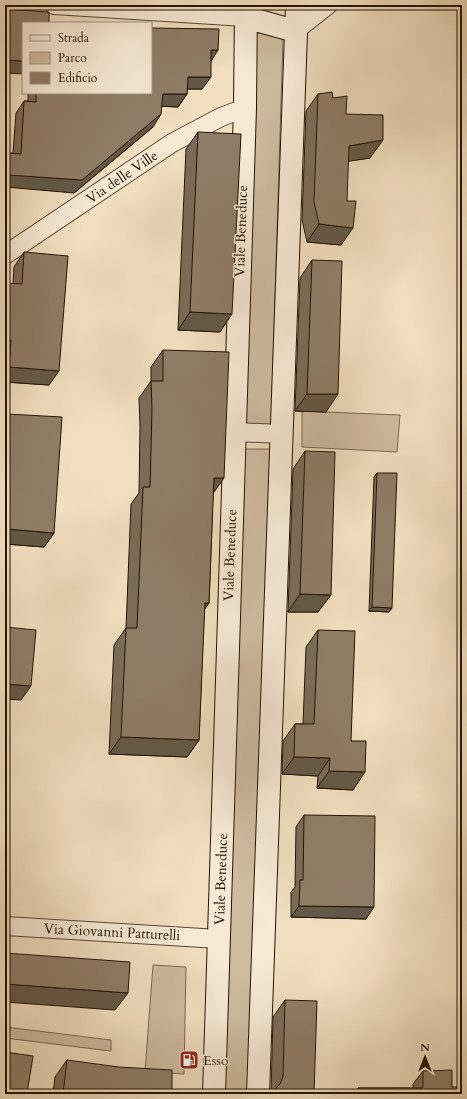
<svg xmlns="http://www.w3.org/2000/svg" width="467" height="1099" font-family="Cardo,serif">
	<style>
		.green { fill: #cebc9f; stroke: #786852 }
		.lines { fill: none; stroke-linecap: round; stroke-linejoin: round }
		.street-casing { stroke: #564634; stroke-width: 20 }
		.secondary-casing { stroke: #221305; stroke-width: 24 }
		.street { stroke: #f6ead5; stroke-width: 18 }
		.secondary { stroke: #f6ead5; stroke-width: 22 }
		.wall { fill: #7a6c58; stroke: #221305 }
		.shaded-wall { fill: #635847; stroke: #221305 }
		.building { fill: #8e7d66; stroke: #221305 }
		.labels { text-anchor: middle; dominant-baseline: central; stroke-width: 3; stroke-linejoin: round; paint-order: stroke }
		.street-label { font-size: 14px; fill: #221305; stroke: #f6ead5 }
		.poi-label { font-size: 14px; fill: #221305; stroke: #f6ead5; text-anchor: start }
	</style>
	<rect width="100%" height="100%" fill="#f1dfbf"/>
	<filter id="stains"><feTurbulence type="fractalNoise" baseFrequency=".005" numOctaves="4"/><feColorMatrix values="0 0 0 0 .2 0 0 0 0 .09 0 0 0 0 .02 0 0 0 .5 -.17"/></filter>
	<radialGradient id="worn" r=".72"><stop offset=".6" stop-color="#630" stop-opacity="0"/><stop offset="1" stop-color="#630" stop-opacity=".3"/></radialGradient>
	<path class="green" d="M254,32l29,6 -12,389 -29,-4z
		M302,411l98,4 -3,37 -95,-5z
		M242,449h29l-22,645h-25z
		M153,965l33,2 -2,107 -39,-2z
		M5,1027l106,13v11l-106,-13z"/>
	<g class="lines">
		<defs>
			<path id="street" d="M54,5l191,12
				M295,31l33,-26
				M5,255l167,-112 49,-26 24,-9
				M234,432l47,2
				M5,926l214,13"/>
			<path id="secondary" d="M245,17l50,14
				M214,1094l31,-986 1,-103
				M258,1094l39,-1089"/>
		</defs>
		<use href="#street" class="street-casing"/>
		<use href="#secondary" class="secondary-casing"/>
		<use href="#street" class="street"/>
		<use href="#secondary" class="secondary"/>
	</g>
	<path class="wall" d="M211,60l-9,29h-15v5l-9,13 -16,-1 -9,21 -79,66 -69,-40h8l3,-40 8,-12h4v-8h123z
		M318,94l15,4 13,16 24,44 -22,3 -7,84 -34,-3 -5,-22 4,-109z
		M198,132l22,200 -42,-2 8,-181z
		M24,252l25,133 -44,-3v-99l8,1 1,-17z
		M312,260l14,152 -31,-1 5,-133z
		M163,350l50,144 -4,109 -5,6 -5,131 -12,17 -78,-3 5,-109 12,-17 5,-124 8,-11 1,-67 -1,-28 12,-17v-14z
		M7,414l47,119 -10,14 -39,-3v-128z
		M305,451l13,161h-30l5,-143z
		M377,473l12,139 -20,-1 5,-134z
		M318,630l33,111 2,49 -36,-2 1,-12 -36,-2 1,-33 12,-17h8l3,-77z
		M304,815l62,104 -75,-2v-25l4,-5 1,-60z
		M285,1000l29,94h-43l2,-77z
		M67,1060l105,34h-119l2,-17z
		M423,1071l29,16 10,7h-108l4,-6h55v-4z"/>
	<path class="shaded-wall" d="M211,50h7l-8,13z
		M5,60l18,1v13l-18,-1z
		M188,77h23l-9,12h-23z
		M163,94h24l-9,13 -24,-1z
		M161,114l-8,13 -79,66 -69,-6 3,-12z
		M383,140l-13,18 -33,5 12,-17z
		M319,224l34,4 -12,17 -34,-3z
		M190,312l42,2 -12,18 -42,-2z
		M5,340h6l-6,9z
		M9,367l50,4 -10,14 -44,-3v-9z
		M307,394h31l-12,18 -31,-1z
		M214,478h10l-12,17z
		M5,529l49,4 -10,14 -39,-3z
		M300,594l31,1 -13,17h-30z
		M205,603h4l-12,17z
		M372,607l20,1 -3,4 -20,-1z
		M5,684l26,2 -10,14 -16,-1z
		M121,737l78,3 -12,17 -78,-3z
		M294,757l36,1 -12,18 -36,-2z
		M329,771l36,1 -12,18 -36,-2z
		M299,906l75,1 -8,12 -75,-2z
		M5,984l123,9 -13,17 -110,-8z"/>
	<path class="building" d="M5,9l44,3v11h-26v38l-18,-1z
		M151,28l68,1 -1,21h-7v27h-23l-1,17h-24l-2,20 -79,66 -74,-5 -3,46v-68l16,1 3,-53 12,1v-9h115z
		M332,92l1,6 14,-2 -1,18 37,1v25l-34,6 -2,55h9l-3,27 -34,-4 -5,-22 4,-108z
		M198,132l43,2 -9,180 -42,-2z
		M24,252l44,4 -9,115 -50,-4 2,-27h-6v-57l17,1z
		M312,260l30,1 -4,133h-31z
		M163,350l66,2 -5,126h-10l-5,125h-4l-6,137 -78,-3 5,-109h11l6,-141h7l2,-78 -1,-28h12z
		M7,414l55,3 -8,116 -49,-4v-93z
		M305,451l30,1 -4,143 -31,-1z
		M377,473h20l-5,135 -20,-1z
		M5,627l31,3 -5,56 -26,-2z
		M318,630l37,1 -4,110h15l-1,31 -36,-1 1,-13 -36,-1 1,-33h19z
		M304,815l71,1 -1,91 -75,-1 1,-26h3z
		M5,953l125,9 -2,31 -123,-9z
		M285,1000l32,1 -3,93h-39l1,-6 4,-4 3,-7z
		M5,1052l28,4 -6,38h-22z
		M67,1060l52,7 53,3v24h-109z
		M452,1070v17h10v7h-104v-6h65v-17z"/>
	<defs>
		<symbol id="fuel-square" viewBox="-11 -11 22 22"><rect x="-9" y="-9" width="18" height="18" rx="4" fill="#8f2418" stroke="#f6ead5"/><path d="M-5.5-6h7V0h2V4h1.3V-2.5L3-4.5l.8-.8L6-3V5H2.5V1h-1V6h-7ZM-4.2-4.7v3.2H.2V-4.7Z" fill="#fff"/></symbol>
	</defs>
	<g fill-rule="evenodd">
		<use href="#fuel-square" x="178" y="1049" width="22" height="22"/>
	</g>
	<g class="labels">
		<g class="street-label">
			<text transform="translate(122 177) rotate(-34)">Via delle Ville</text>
			<text transform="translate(241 231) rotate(-88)">Viale Beneduce</text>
			<text transform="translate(230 555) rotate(-88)">Viale Beneduce</text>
			<text transform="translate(221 879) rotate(-88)">Viale Beneduce</text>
			<text transform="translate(112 932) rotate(3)">Via Giovanni Patturelli</text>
		</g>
		<g class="poi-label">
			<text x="203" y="1060">Esso</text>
		</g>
	</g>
	<rect width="467" height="1099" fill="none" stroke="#f1dfbf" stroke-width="20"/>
	<rect x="6" y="6" width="455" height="1087" fill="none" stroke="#221305" stroke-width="2"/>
	<rect x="10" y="10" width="447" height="1079" fill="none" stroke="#221305"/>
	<rect x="22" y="22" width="130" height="72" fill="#f6ead5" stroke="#a19482"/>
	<rect x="30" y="35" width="20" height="6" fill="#f6ead5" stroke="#a19482"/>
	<text x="58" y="42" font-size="12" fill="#221305">Strada</text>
	<rect x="30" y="52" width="20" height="12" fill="#cebc9f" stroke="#a19482"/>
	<text x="58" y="62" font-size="12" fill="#221305">Parco</text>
	<rect x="30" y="72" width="20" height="12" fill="#8e7d66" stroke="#a19482"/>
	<text x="58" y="82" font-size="12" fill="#221305">Edificio</text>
	<g transform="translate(425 1057)" stroke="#f6ead5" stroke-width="3" paint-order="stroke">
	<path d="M0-3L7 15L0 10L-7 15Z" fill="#221305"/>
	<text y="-6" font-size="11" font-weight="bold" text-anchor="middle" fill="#221305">N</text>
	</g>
	<rect width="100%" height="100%" filter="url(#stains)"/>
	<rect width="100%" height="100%" fill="url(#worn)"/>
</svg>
